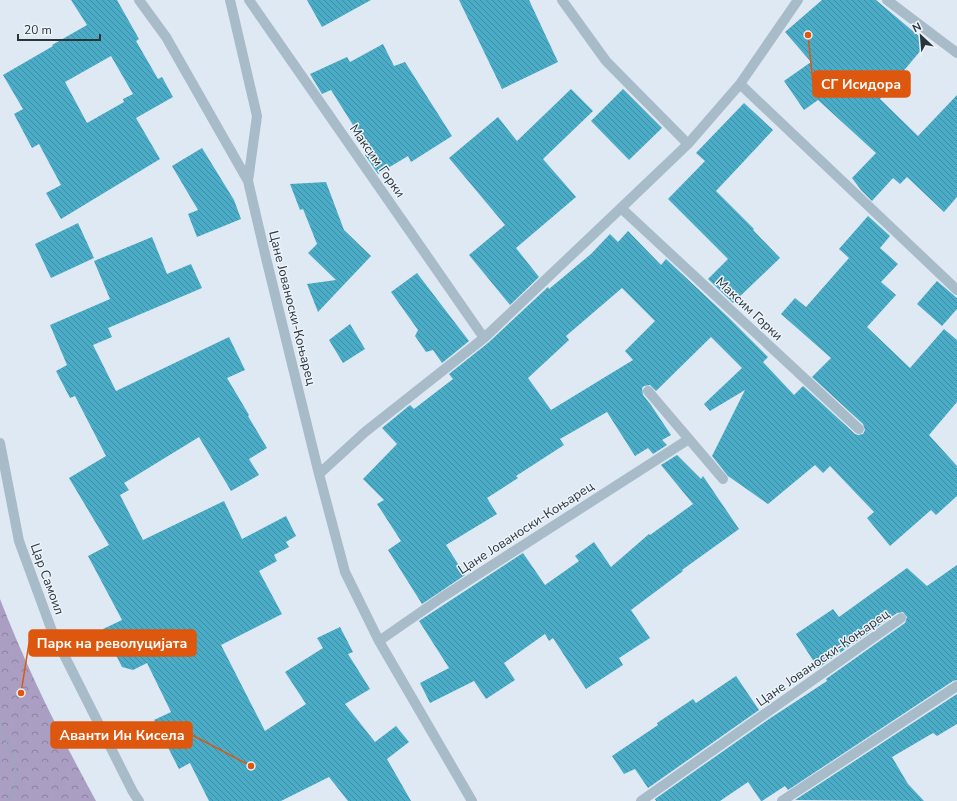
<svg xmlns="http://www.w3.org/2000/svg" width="957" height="801" font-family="'Nunito Sans',sans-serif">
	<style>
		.park { fill: url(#park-crowns) }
		.building { fill: url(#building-back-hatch); fill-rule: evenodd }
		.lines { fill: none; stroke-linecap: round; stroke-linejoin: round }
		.path { stroke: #95aab8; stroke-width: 2.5; stroke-dasharray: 2 2; stroke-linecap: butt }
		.minor { stroke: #a8bbc9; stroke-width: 10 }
		.labels { text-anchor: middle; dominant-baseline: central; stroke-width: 3; stroke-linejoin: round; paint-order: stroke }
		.street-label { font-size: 13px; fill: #2a353a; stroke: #ecf3fa }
		.leader { fill: none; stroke: #de570e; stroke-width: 1.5 }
		.callout-dot { fill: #de570e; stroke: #ecf3fa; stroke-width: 1.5 }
		.callout { fill: #de570e; stroke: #de570e; stroke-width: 1.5 }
		.callout-label { font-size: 14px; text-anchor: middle; font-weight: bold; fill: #fff }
	</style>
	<defs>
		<pattern id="park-crowns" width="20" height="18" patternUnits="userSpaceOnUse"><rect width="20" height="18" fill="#aa9fc3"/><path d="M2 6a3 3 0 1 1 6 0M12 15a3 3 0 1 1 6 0" fill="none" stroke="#8b829f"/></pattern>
		<pattern id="building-back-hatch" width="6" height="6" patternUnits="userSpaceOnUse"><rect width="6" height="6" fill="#4aacc7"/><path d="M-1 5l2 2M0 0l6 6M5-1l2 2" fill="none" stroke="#3e8da3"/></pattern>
	</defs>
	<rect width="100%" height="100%" fill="#dfe9f3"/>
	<path class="park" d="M0,599c27,70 60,136 96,202h-96z"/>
	<path class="building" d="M71,0h46l22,39 -3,2 22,38 4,-2 11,20 -37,21 24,41 -99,60 -15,-26 15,-8 -22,-41 -7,4 -18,-34 9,-5 -20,-34 50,-29 -1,-1 35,-20zM111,56l22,38 -10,5 1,3 -37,21 -22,-41z
		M307,0h64l-49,27z
		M459,0h70l29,62 -56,27z
		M822,0h54l51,43 -47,56 38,37 39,-41v102l-13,15 -37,-35 -7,7 -7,-6 -21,23 -11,-11 -9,-12 24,-25 -58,-53 -14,10 -20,-29 27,-19 -26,-30z
		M383,44l11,22 11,-4 47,74 -41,26 -3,-6 -30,18 -13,-19 5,-3 -39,-62 -9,4 -12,-20 37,-17 3,5z
		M571,89l22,22 -50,48 33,38 -60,51 23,29 -29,28 -41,-50 36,-30 -56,-67 49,-41 19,24z
		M623,89l39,39 -33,32 -38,-39z
		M744,103l29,27 -57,61 38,38 -1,1 27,28 -47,45 -25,-24 20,-20 -60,-60 37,-38 -9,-8z
		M202,148l32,52 7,19 -44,18 -9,-23 10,-4 -26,-44z
		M326,182l18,48 27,26 -53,56 -11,-28 29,-4 -28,-27 9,-9 -14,-35 -3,1 -10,-26z
		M868,216l22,20 -10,12 18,16 -17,18 15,13 -29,32 43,41 34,-39 13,11v62l-28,33 28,31v30l-21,19 -5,-5 -41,36 -23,-28 7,-6 -44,-46 -7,7 -8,-8 -47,39 -40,-28 -16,-20 33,-66 -35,21 -6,-7 38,-36 -31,-31 -55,54 -6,-6 -6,1 -2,2 1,7 8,10 20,30 -9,5 5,5 -14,9 -5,-6 -13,8 -28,-44 -47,27 4,6 -48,31 2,2 -31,20 10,16 -51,31 19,30 -43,29 -34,-54 13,-9 -24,-37 7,-4 -21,-21 34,-35 -15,-16 28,-23 4,4 39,-30 -4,-5 39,-31 60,-56 1,2 42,-35 19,-20 8,8 10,-11 33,34 5,-6 62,58 40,40 -5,5 31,33 9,-9 52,48 3,1 5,-1 2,-4 -2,-6 -51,-47 19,-19 -50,-44 14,-16 11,9 43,-49 -10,-9zM622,288l33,33 -30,30 8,9 -82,50 -23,-32 41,-38 -3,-4z
		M78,223l16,35 -43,20 -16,-34z
		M152,237l15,37 24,-10 11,24 -94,40 4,9 -19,8 23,46 113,-54 16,33 -18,8 22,37 -1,1 19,32 -18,11 10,16 -28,16 -32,-54 -75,46 5,7 -9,5 23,45 81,-39 18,38 44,-23 10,20 -10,6 3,5 -15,8 3,6 -18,10 23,43 -61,31 44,86 41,-27 -21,-32 38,-24 -6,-10 23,-11 13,25 -5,2 22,35 -25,15 30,38 21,-16 13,16 -22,17 24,42h-63l-19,-24 -48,24h-72l-19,-38 -11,6 -25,-49 17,-8 -24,-49 -14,7 -11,-3 -19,-38 19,-9 -34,-64 21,-11 -40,-67 37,-22 -31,-60 -5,2 -14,-27 11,-6 -17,-40 60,-26 -16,-38z
		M417,273l52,68 -27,22 -9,-13 -7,2 -11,-16 3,-6 -27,-38z
		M937,281l20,17v11l-15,17 -25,-22z
		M350,324l15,25 -22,14 -14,-23z
		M677,455l24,24 2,-3 36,53 -57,41 1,1 -52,39 19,28 -31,20 4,7 -37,24 -33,-51 -4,3 -4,-7 -41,29 11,17 -29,19 -12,-18 -44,22 -10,-20 29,-15 -30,-47 104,-68 22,32 34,-24 -4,-5 19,-14 17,25 38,-33 1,1 43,-31 -32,-39z
		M957,565v115l-4,1 -165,109 -3,-4 -23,15h-1l-13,-19 -28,19h-64l-1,-2 114,-80 58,-38 -1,-2 79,-56 2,-6 -4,-5 -6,1 -79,55 -22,-34 37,-25 6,8 68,-49 20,18z
		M736,676l23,34 -111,78 -13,-19 -11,5 -12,-18 46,-31 -1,-2 36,-24 3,4z
		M957,694v30l-20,12 -4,-3 -41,24 16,27 16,17 -129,-1z"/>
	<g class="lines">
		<path class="path" d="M0,722c6,15 17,42 16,58 0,8 -4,14 -8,21"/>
		<path class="minor" d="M139,0l27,37 82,144 18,77 53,216 26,98 34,69 93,160
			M230,0l27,116 -9,65
			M249,0l235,338
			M562,0l44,61 82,83
			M887,0l70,53
			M740,84l217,206
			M621,208l238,221
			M648,391l75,88
			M0,443l19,98 33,90 81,161 6,9
			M319,474l46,-42 119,-94 137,-130 67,-64 52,-60 58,-84
			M379,641l62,-43 248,-159
			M641,801l260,-183
			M782,801l175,-115"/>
	</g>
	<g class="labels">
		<g class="street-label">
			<text transform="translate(377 161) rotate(55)">Максим Горки</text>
			<text transform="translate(292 308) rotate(76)">Цане Јованоски-Коњарец</text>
			<text transform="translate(749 309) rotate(43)">Максим Горки</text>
			<text transform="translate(526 528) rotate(-33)">Цане Јованоски-Коњарец</text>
			<text transform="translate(47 579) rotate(70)">Цар Самоил</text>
			<text transform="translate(823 658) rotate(-35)">Цане Јованоски-Коњарец</text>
		</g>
	</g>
	<path class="leader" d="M808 35L813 84M21 693L29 643M251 766L192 735"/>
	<g class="callout-dot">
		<circle cx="808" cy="35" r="4"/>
		<circle cx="21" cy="693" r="4"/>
		<circle cx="251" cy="766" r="4"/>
	</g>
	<g class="callout">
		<rect x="813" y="71" width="97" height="26" rx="4"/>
		<rect x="29" y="630" width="167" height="26" rx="4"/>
		<rect x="51" y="722" width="141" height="26" rx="4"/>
	</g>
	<g class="callout-label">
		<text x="861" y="89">СГ Исидора</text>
		<text x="112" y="648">Парк на револуцијата</text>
		<text x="122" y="740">Аванти Ин Кисела</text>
	</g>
	<g transform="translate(921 36) rotate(334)" stroke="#ecf3fa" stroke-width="3" paint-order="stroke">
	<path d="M0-3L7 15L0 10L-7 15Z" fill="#2a353a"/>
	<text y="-6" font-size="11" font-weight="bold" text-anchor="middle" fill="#2a353a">N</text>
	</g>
	<path d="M18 34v6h82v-6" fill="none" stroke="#2a353a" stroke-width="2"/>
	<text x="24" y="34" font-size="12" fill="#2a353a" stroke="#ecf3fa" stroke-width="3" paint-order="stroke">20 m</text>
</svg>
